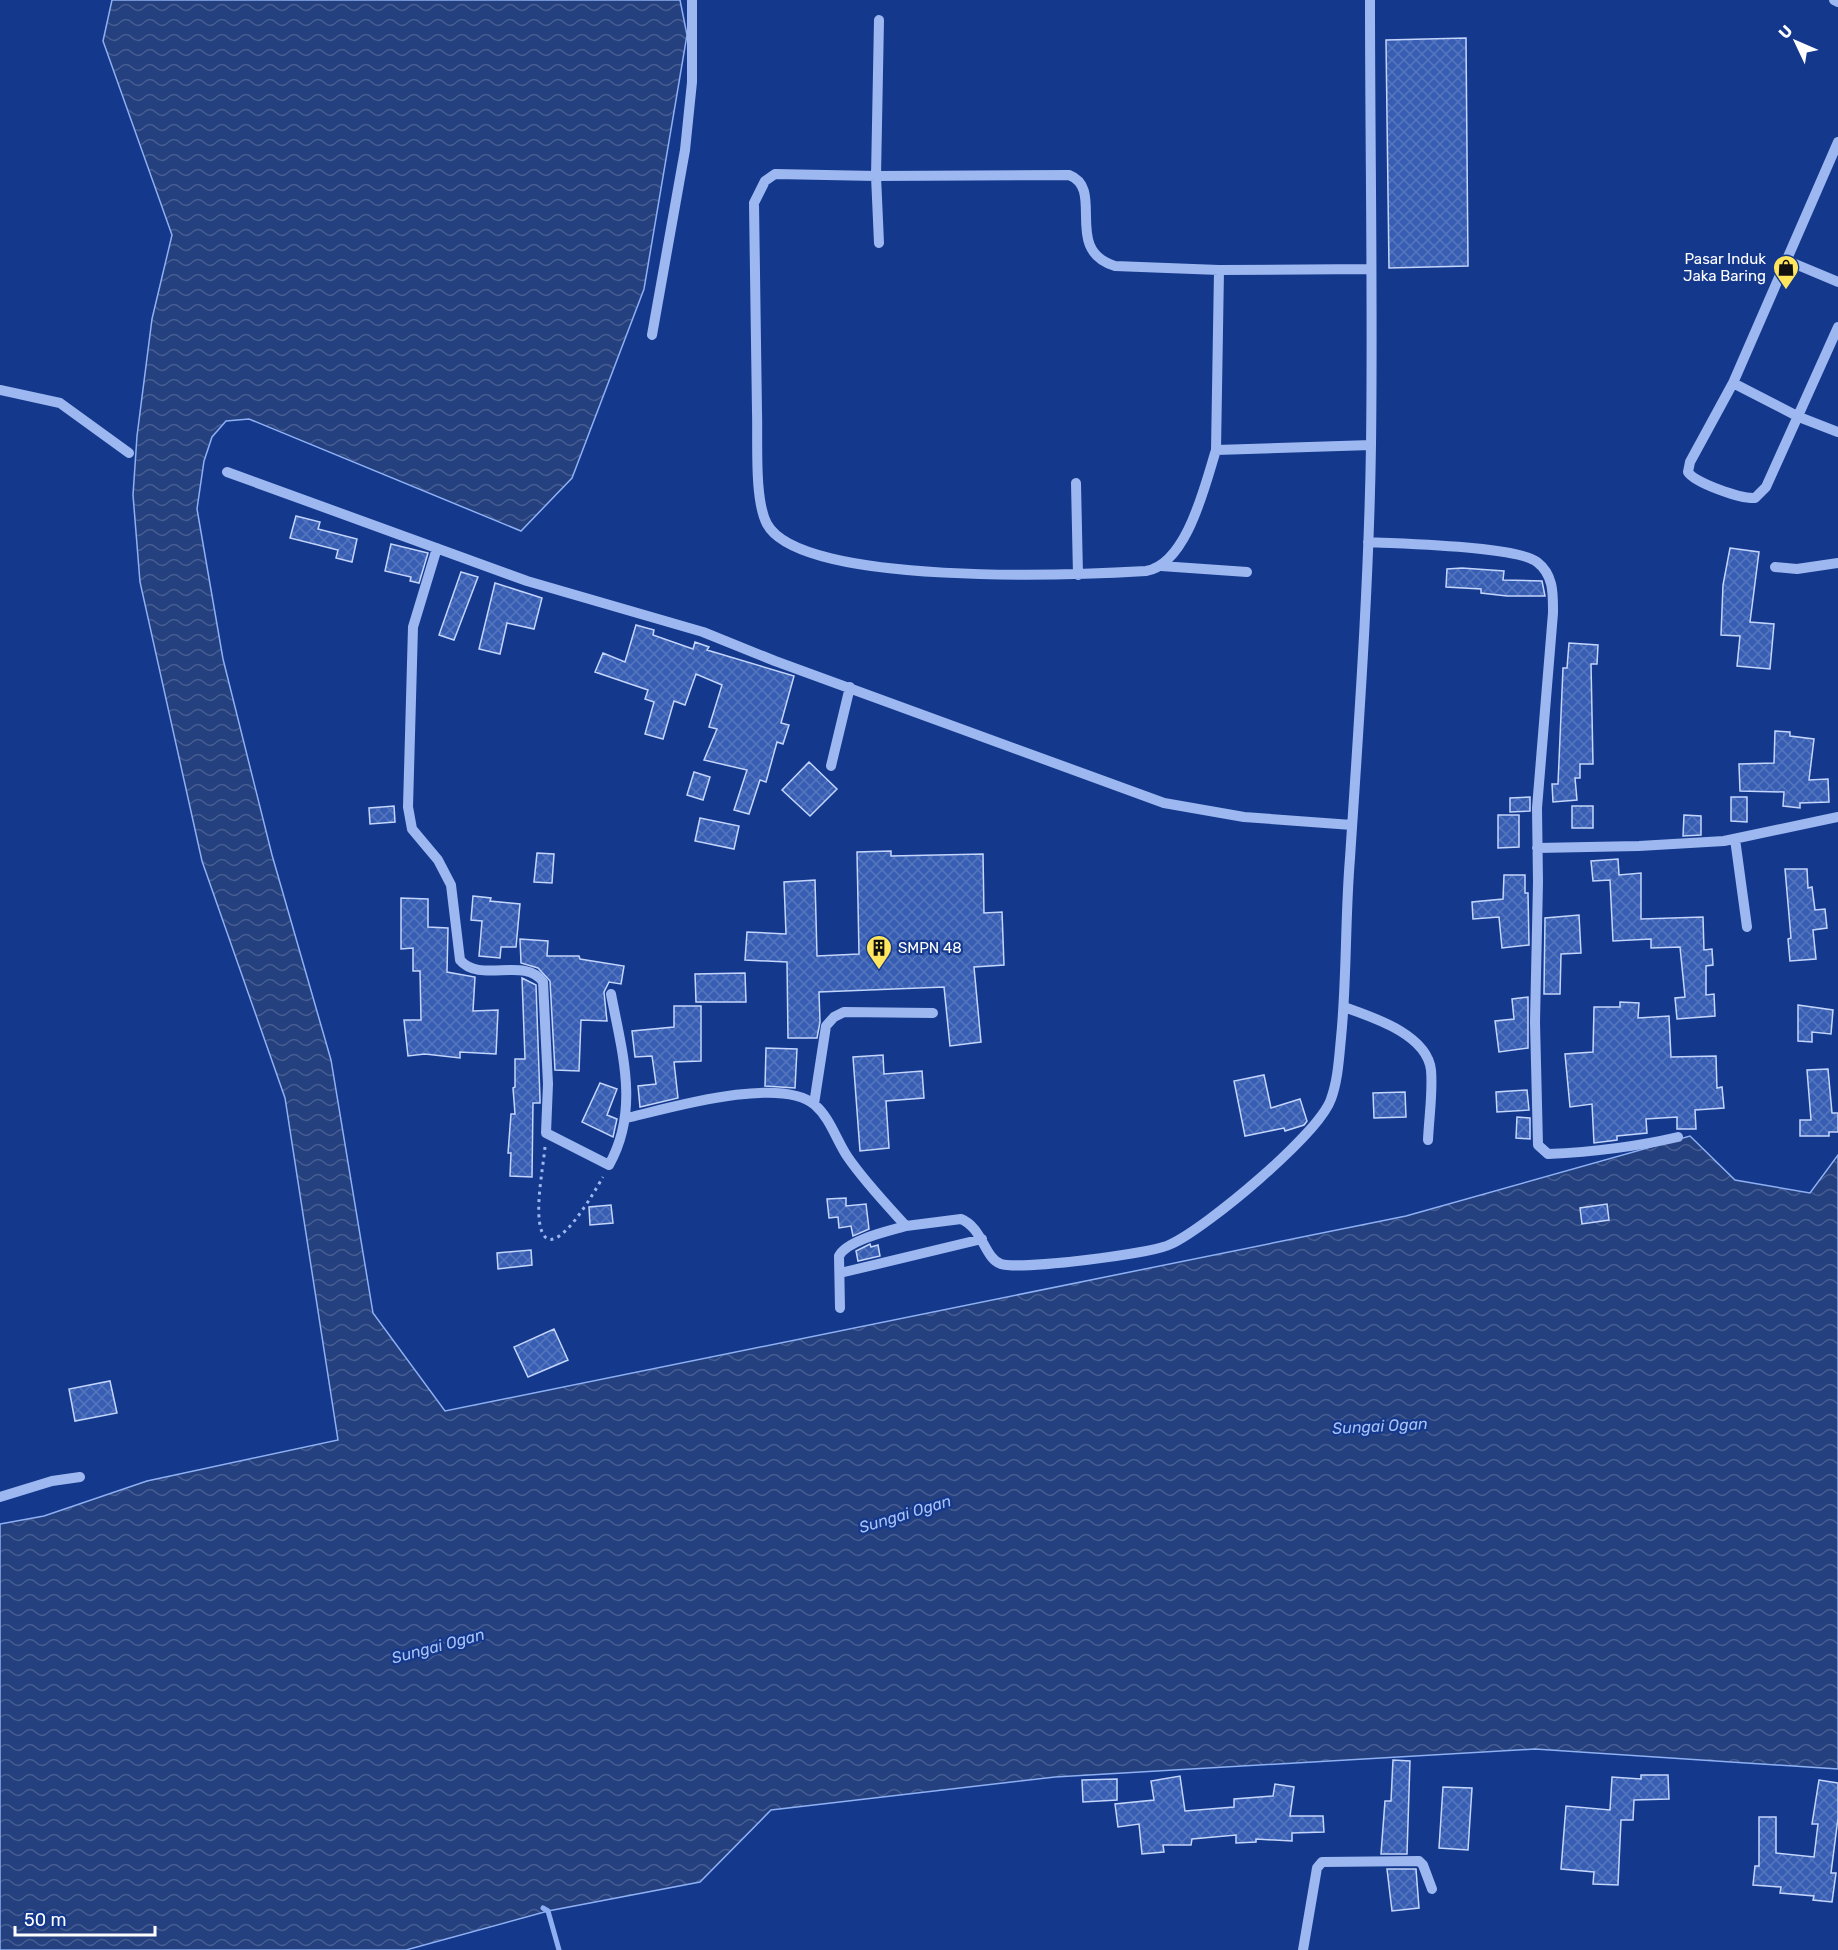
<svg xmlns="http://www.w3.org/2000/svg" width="1838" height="1950" font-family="Rubik,sans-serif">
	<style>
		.water { fill: url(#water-waves); stroke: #8eb0f3; stroke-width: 1.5 }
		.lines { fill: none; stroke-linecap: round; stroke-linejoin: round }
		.stream { stroke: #8eb0f3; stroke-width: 5 }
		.building { fill: url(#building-cross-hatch); stroke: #c3d5fc; stroke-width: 1.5 }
		.path { stroke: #9db7f0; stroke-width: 3; stroke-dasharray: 3 4.5; stroke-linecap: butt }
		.minor { stroke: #9db7f0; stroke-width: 10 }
		.labels { text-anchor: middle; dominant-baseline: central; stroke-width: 4.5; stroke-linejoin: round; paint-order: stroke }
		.poi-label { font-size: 15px; fill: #fff; stroke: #14388c; text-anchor: end }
		.water-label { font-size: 16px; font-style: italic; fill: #a8c2f7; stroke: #14388c }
	</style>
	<defs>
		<pattern id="water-waves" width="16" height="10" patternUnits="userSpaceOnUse" patternTransform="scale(1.5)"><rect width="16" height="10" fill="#25407f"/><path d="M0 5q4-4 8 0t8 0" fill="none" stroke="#465d92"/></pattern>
		<pattern id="building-cross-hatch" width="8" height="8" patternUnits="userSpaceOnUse" patternTransform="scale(1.5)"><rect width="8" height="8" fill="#385eb3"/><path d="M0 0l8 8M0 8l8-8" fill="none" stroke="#5676be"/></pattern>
	</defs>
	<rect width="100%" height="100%" fill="#14388c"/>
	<path class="water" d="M112,0h568l7,35 -43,254 -72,189 -51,53 -272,-112 -23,2 -14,16 -8,24 -7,48 26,150 49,196 59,205 42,253 72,98 961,-195 284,-80 45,44 75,13 28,-38v614l-303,-20 -480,28 -284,33 -71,72 -152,29 -142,39h-406v-426l44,-8 103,-35 191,-41 -53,-342 -83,-237 -62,-279 -7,-87 4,-59 15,-117 20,-84 -69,-194z"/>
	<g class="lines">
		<path class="stream" d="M543,1908l5,3 11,39"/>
	</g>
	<path class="building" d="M1466,38l2,228 -79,2 -3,-228z
		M296,516l24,6 -2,7 39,10 -5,23 -16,-4 2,-8 -48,-12z
		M391,544l37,9 -9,30 -9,-2 1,-4 -26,-6z
		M1730,548l29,4 -9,70 24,2 -4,45 -33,-3 3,-30 -19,-1 2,-50z
		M1462,568l42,3 -1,9 39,1 3,15h-38l-26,-3v-4l-35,-2 1,-18z
		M461,572l17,5 -24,63 -15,-5z
		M495,583l47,15 -8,31 -27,-6 -7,31 -21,-5z
		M636,625l18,5 -1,5 40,14 2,-7 14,5 -2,3 87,26 -13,47 8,2 -6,19 -6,-2 -11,40 -6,-2 -11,34 -15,-4 13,-40 -43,-10 13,-31 -8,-2 13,-42 -26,-11 -11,31 -11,-4 -11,38 -18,-5 9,-32 -9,-3 3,-9 -53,-18 8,-19 22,9z
		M1569,643l29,2 -1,19h-6l2,100h-13v14h-5l2,22 -24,2 -1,-18h6l5,-116h4z
		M1775,731l15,1v4l24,3 -5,41 19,-1 1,23 -29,1v5l-17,-2 1,-14 -44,-1 -1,-27 35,-1z
		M809,762l28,27 -27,27 -28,-26z
		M694,772l16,5 -7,23 -16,-5z
		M1530,797v14l-20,1v-14z
		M1731,797h16v25l-16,-1z
		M394,806l1,16 -25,2 -1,-16z
		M1572,806h21v22h-21z
		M1498,815h21v32l-21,1z
		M1684,815l17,1v19l-18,1z
		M700,818l39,8 -5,23 -39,-8z
		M891,851v5l92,-2 1,59 18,-1 2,53 -30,2 7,75 -31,4 -6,-59 -125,5 1,30 -3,16h-29l-1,-76 -42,-2 2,-28 39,2 -2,-52 31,-2 2,76 42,-2 -2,-102z
		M537,853l17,1 -2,29 -18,-1z
		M1618,859l1,16 22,-2v46l62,-2 1,33 8,-1 1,16 -7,1v29l8,-1 1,22 -38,3 -2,-21 10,-1 -5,-50 -29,1v-9l-38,2 -3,-61 -17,1 -2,-20z
		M1785,869h22l1,19 4,-1 3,23 10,-1 2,19 -14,2 3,29 -26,2 -2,-22 3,-1z
		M1504,875h21v18h3l1,52 -27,3 -3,-31 -26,2 -1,-17 31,-3z
		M473,896l18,2 -1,3 30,3 -4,43h-15l-1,11 -21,-2 3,-35 -11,-1z
		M401,898l27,1v28l20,1 -1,44 28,5 -2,34 25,-1 -2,44 -36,-2v6l-35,-4 -17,2 -4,-36h17l-1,-49h-7v-23l-12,1z
		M1579,915l2,38 -20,1 -1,40h-16l1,-76z
		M520,939l28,2 -1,15h32l1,3 44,7 -3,18 -12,-2 -5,10 3,29 -26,-1 -2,51 -24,-1 -5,-89 -12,-13 -17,-5z
		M745,973l1,29h-50l-1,-28z
		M522,978l14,7 4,114v4h-7l-1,74 -22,-1 1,-23h-3l3,-39h4l-2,-26 2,-1v-28h10z
		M1528,997v51l-29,4 -4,-31 19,-2 -2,-20z
		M1620,1002l19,1 -1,15 31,-2 2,41 45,-1 1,32 5,-1 2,21 -29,2 1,19h-19v-12l-31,2 1,14 -30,3v4l-23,3 -2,-39 -22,3 -5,-53 28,-2 1,-45h26z
		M1798,1005l35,5 -2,24 -19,-2v10l-14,-1z
		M674,1006h27v55l-27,1 4,36 -38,9 -2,-21 18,-2 -4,-28 -17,1 -3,-26 42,-4z
		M766,1048l31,1 -2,39 -30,-2z
		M883,1055l1,19 38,-3 2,27 -38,3 3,47 -29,3 -7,-94z
		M1828,1069l4,44h6v19h-9v4h-29v-16h11l-4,-50z
		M1264,1075l7,33 29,-9 7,22 -3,4 -19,6 -1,-3 -39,8 -11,-55z
		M600,1083l17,6 -10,26 10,4 -4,18 -31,-15z
		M1527,1090l2,20 -32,2 -1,-20z
		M1405,1092l1,25 -32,1 -1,-25z
		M1517,1117l13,1v21l-14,-1z
		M846,1198v8l20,-2 3,25 -16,7 -2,-10 -12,2 -1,-11 -9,1 -2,-19z
		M1607,1204l2,16 -27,4 -2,-16z
		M611,1205l2,18 -23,2 -1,-18z
		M870,1244l1,3 7,-2 2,11 -22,5 -2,-10z
		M531,1250l1,15 -34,4 -1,-16z
		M554,1329l14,31 -40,17 -14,-30z
		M110,1381l7,32 -42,8 -6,-32z
		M1393,1760l17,1 -3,93h-26l4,-53h6z
		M1641,1775h27l1,24 -35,1 -1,20h-12l-3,65 -25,-1 1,-12 -33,-3 5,-63 44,4 2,-33 29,2z
		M1180,1776l5,35 49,-4v-8l39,-3 2,-12 19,3 -4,29h33l1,16 -32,1v8l-36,-2v3l-20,1v-8l-44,4 -1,6h-28l1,7 -22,2 -3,-30 -21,3 -3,-23 39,-4 -3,-19z
		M1117,1779v21l-34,2 -1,-22z
		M1819,1780l19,3v35l-7,55h5l-4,29 -19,-2 1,-4 -34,-3 1,-6 -28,-2 2,-19h4v-49h17v36l38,4 4,-33h-6z
		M1443,1787l29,1 -4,62 -29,-2z
		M1387,1869h29l3,39 -27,3z"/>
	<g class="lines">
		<path class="path" d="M545,1147c-2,22 -11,65 -3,85 13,31 55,-45 61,-55"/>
		<path class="minor" d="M1834,0l4,2
			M879,20l-3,156 -101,-2 -10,7 -11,22c1,69 2,139 3,209 1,28 -3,88 10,112 34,63 311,51 379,47 41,-7 59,-86 70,-121l155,-5
			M1838,142l-105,241 66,34 39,15
			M879,243l-3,-67 193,-1c37,14 -7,75 46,91l104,4 151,-1
			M1788,261l50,21
			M652,335l33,-185 7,-68v-82
			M1733,383l-43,79 -2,10c7,11 53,27 67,26l11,-11 72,-160
			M0,390l60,13 69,50
			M1216,450l3,-180
			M227,472l300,109 176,51 72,29 389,142 80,14 108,8
			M1076,483l2,92
			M1368,542c32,2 148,4 169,20 17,13 16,32 16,51l-16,195 1,74 -3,140 3,123 10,9c45,-2 87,-7 130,-17
			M437,548l-24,79 -5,180 4,22 26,31 13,25 9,75c20,24 65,-4 83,22l5,102 -2,49 63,32c31,-55 13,-113 2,-171
			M1161,566l86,6
			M1775,567l22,2 41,-6
			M831,766l19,-79
			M1735,839l12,88
			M1537,848l102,-2 85,-5 114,-24
			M1344,1007c28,10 83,27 87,63 2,22 -2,47 -3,70
			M814,1104l12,-78 8,-9 10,-5 89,1
			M627,1118c42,-10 154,-43 188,-13 15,13 21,34 32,51 17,25 38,47 59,70l55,-7c22,9 23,39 40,45 18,6 152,-10 170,-20 35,-16 148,-110 160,-145 7,-19 8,-41 10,-61 6,-60 4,-120 9,-180 9,-137 19,-275 21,-413 2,-148 -1,-297 -1,-445
			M840,1273l142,-34
			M840,1308l-1,-52c8,-16 50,-25 67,-30
			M0,1497l52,-16 28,-4
			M1303,1950l14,-82 5,-6 97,-1 4,4 9,24"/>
	</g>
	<defs>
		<symbol id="shop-pin" viewBox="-11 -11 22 30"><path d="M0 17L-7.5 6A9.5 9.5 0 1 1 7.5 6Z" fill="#ffe65c" stroke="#14388c"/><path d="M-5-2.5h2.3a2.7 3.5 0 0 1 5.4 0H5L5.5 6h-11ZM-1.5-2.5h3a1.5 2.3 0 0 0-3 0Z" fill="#111"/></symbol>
		<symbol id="building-pin" viewBox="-11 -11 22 30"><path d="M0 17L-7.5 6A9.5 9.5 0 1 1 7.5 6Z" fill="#ffe65c" stroke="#14388c"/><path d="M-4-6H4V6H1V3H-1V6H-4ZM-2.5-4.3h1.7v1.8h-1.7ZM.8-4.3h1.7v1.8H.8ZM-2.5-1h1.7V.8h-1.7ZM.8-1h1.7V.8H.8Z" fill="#111"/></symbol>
	</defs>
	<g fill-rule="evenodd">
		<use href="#shop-pin" x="1771" y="253" width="30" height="40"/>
		<use href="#building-pin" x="864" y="933" width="30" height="40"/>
	</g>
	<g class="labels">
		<g class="poi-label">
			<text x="1766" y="259">Pasar Induk<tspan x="1766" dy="17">Jaka Baring</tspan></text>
			<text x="898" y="948" text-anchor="start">SMPN 48</text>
		</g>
		<g class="water-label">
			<text transform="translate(1380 1426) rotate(-3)">Sungai Ogan</text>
			<text transform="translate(905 1514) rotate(-17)">Sungai Ogan</text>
			<text transform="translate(438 1646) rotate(-15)">Sungai Ogan</text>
		</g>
	</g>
	<g transform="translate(1796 42) rotate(314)" stroke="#14388c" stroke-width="4.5" paint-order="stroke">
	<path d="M0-4.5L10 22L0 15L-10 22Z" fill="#ffffff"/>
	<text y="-9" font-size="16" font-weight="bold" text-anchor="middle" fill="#ffffff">U</text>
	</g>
	<path d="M15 1926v9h140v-9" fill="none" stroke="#ffffff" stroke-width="3"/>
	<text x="24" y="1926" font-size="18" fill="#ffffff" stroke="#14388c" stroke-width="4.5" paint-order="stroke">50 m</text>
</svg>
